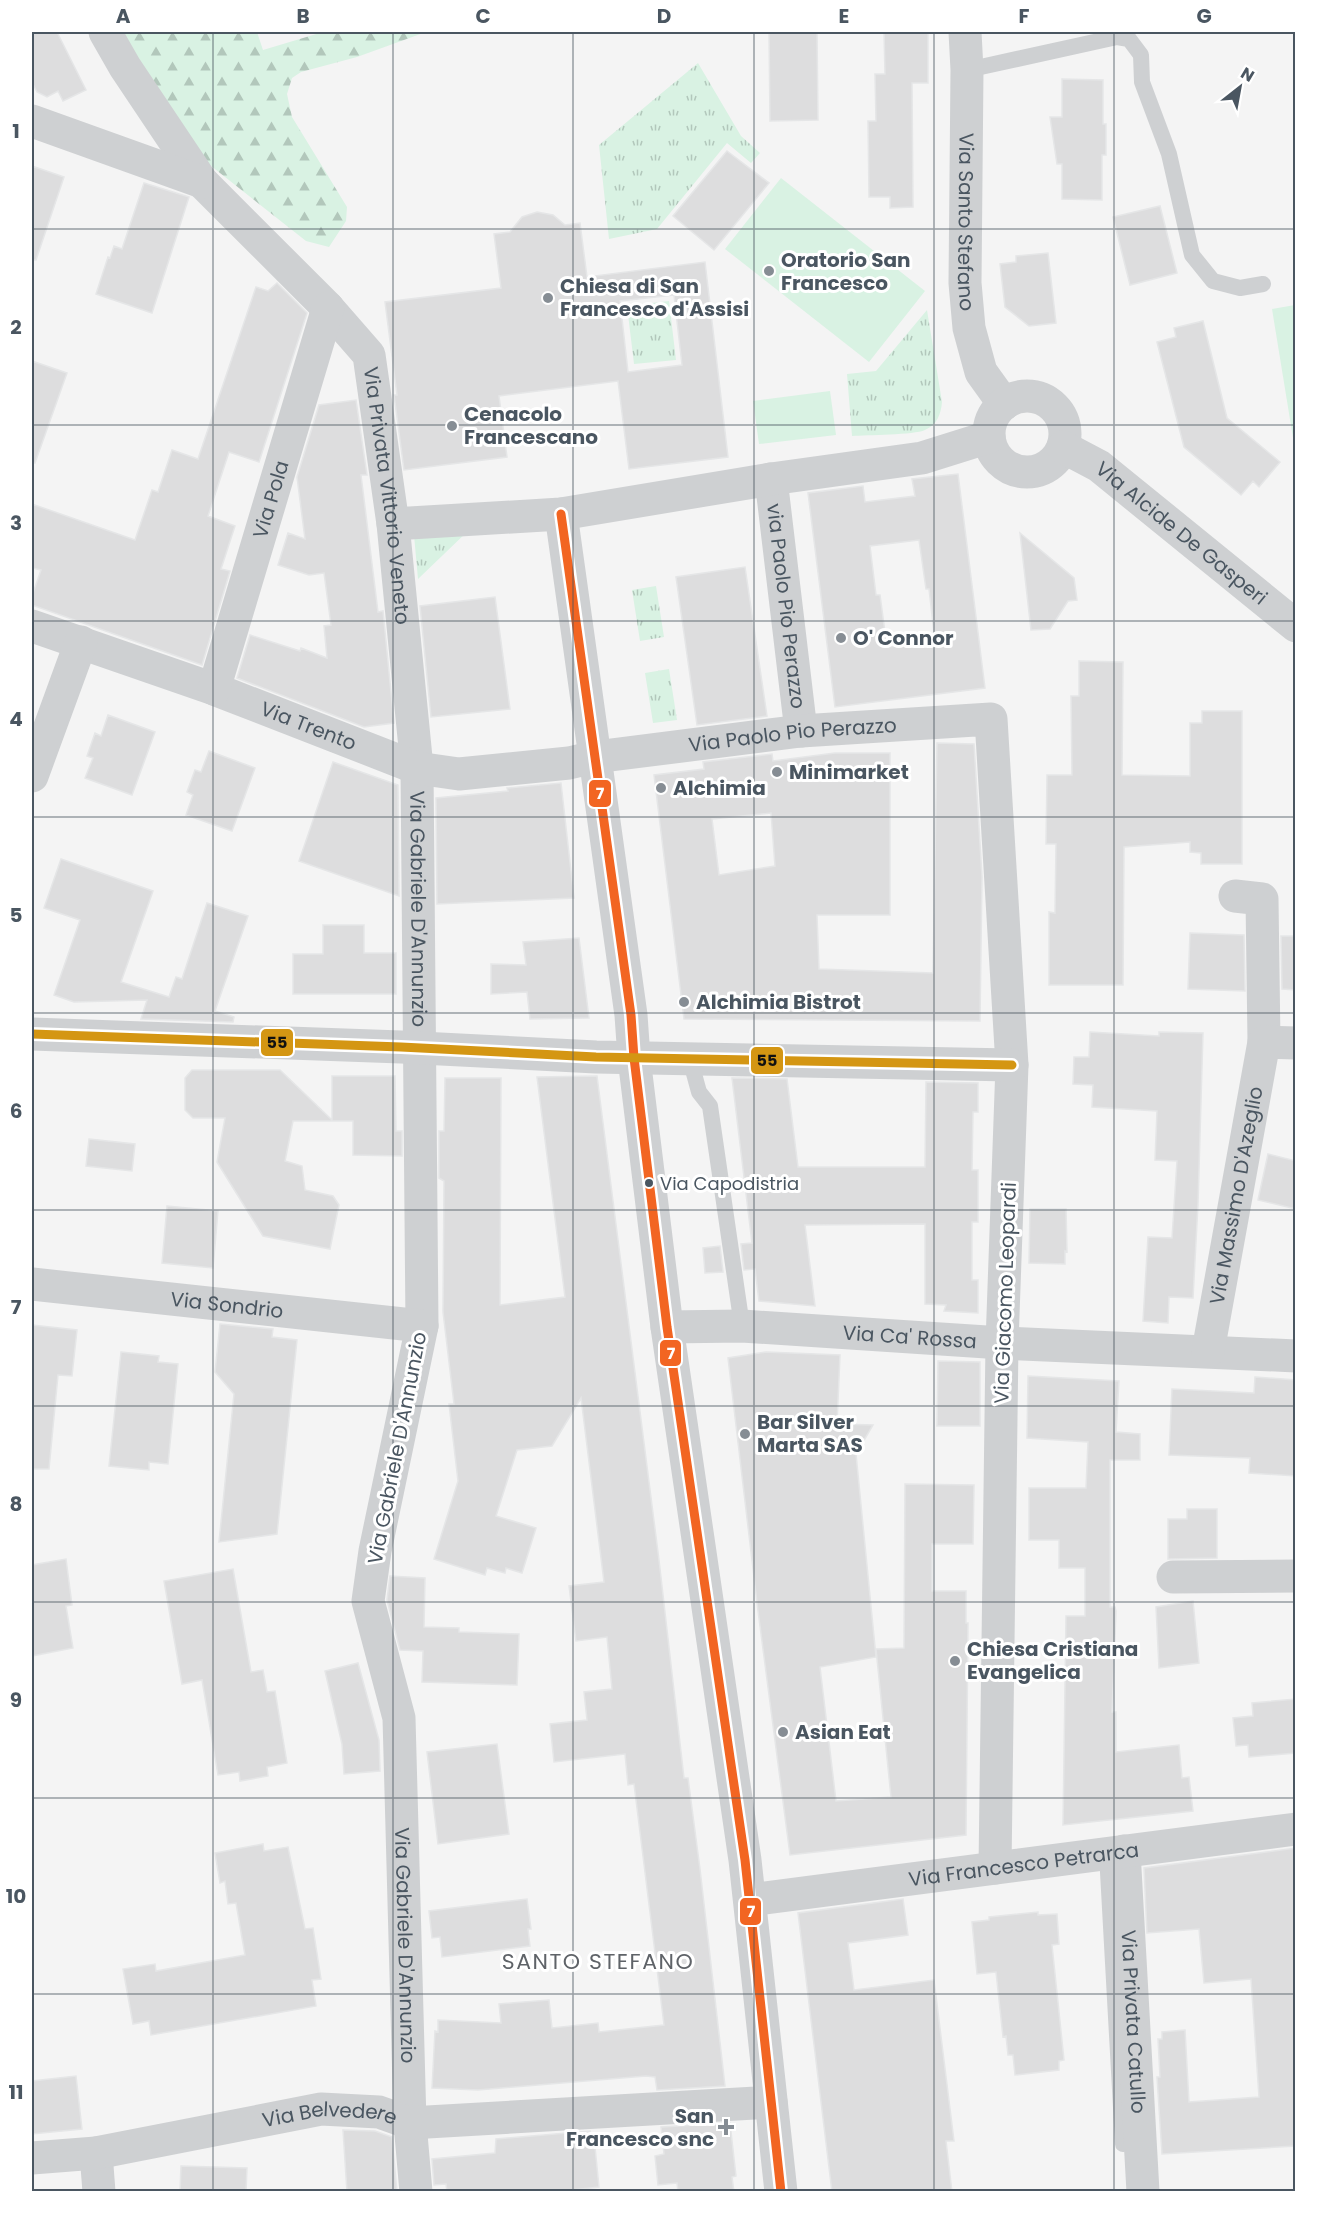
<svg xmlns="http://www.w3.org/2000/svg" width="1327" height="2223" font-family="Poppins,sans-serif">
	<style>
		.grass { fill: url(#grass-tufts) }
		.forest { fill: url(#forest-firs) }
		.pitch { fill: #d9f2e3 }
		.building { fill: #ddddde; stroke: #e5e6e7; stroke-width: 1.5; fill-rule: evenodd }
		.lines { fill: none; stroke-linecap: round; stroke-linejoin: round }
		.service { stroke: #ced0d2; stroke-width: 16 }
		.minor { stroke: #ced0d2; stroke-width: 33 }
		.bus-1-casing { stroke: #fff; stroke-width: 14 }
		.bus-2-casing { stroke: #fff; stroke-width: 14 }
		.bus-1 { stroke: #f26522; stroke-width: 9 }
		.bus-2 { stroke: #d49613; stroke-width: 9 }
		.grid { fill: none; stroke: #4a5661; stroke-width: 1.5; stroke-opacity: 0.55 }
		.poi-dot { fill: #868d94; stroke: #fff; stroke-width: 2 }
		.bus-dot { fill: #4a5661; stroke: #fff; stroke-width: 2 }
		.labels { text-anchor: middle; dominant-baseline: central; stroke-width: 6; stroke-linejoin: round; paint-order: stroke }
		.bus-label { font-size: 18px; fill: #4a5661; stroke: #fff; text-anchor: start }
		.street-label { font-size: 20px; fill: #4a5661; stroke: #fff }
		.poi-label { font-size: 20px; font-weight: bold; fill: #4a5661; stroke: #fff; text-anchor: start }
		.quarter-label { font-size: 22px; letter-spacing: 1.5px; fill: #5f6368; stroke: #fff }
		.line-badge { stroke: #fff; stroke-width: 2 }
		.badge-label { font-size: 16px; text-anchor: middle; font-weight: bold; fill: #fff }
		.pale-badge-label { font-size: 16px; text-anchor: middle; font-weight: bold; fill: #111 }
		.neatline { fill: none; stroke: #4a5661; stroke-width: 2 }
		.grid-label { font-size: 20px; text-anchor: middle; font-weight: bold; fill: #4a5661 }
	</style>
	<defs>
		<pattern id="grass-tufts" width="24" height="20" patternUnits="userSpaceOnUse" patternTransform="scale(1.5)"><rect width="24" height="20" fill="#d9f2e3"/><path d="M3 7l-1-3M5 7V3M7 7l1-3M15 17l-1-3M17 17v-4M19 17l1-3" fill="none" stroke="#b2c7bb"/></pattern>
		<pattern id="forest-firs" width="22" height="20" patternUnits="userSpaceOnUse" patternTransform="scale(1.5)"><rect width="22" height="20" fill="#d9f2e3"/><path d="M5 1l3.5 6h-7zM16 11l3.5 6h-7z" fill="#b2c7bb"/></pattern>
	</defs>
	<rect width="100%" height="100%" fill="#f4f4f4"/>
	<path class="grass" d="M698,63l43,73 19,17 -9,10 -24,-20 -70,86 -48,10 -10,-94z
		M669,301l7,59 -42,4 -7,-58z
		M927,310l15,92c-1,12 -5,23 -17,28 -11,5 -58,5 -73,6l-5,-62 29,-3z
		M469,530l-51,49 -4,-44z
		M656,586l8,51 -24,4 -8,-51z
		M669,669l8,51 -24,3 -8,-50z"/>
	<path class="forest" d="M122,32h135l6,18 60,-18h103l-69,25 -56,15 -9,6 -5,16 5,23 55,90 -1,14 -17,26 -23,-6 -105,-83z"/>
	<path class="pitch" d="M781,178l144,113 -56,71 -144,-113z
		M1295,305l1,139h-2l-22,-135z
		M830,391l6,44 -77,9 -6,-43z"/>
	<path class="building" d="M32,32h25l29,58 -23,11 -5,-10 -11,6 -10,-5 -5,-10z
		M769,32h48l1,88 -48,1z
		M884,32h44v51h-16l1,124 -23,1v-11h-21l-1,-76h8l-1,-47h10z
		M1062,79l41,1v44h3v31h-4v45l-40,-1v-35h-5l-7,-47h12z
		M727,151l42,32 -55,67 -41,-34z
		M32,166l32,11 -28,83h-4z
		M144,183l45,14 -37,116 -56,-19 12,-37 2,1 4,-12 8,3z
		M1160,206l17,67 -47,12 -17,-68z
		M537,212l16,3 12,10 15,-2 7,54 118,-15 23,195 -99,12 -11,-88 -119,15 8,61 -103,13 -10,-75h3l-12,-93 116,-14 -7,-54 16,-2 12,-15zM674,295l8,70 -54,7 -8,-71z
		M1048,253l8,70 -27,3 -24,-19 -5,-43 16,-2v-6z
		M277,283l30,30 -48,149 -30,-10 -21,64 27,10 -14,43 9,2 -28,94 -170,-60v-9l9,-26 -9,-2v-64l103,36 17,-50 6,2 14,-42 26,9 58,-172 12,4z
		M1203,321l24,97 53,44 -21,25 -6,-6 -12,14 -57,-48 -27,-105 19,-5 -2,-9z
		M32,361l35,12 -32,90h-3z
		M356,400l11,75h-6l17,137 5,-1 11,112 -30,4 -127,-49 13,-43 50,16 1,-3 26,10 -3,-32 7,-1 -7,-52 -15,2 -31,-10 10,-32 17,6 -8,-62 22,-72z
		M958,474l27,214 -150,19 -27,-214 55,-7 2,16 50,-6 -3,-17zM919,540l7,49h3l6,53 -48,5 -7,-52h-4l-6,-49z
		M1020,533l54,45 3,22 -9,1 -18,28 -19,1z
		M745,567l22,149 -70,9 -21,-148z
		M495,597l15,112 -79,8 -11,-111z
		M1079,661l44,1 -1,113 68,1v-53h12v-12h40v153h-41v-11l-11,-1v-10l-66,5 -1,138h-74v-73l6,1 1,-69h-10l1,-69h25l-1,-79h8z
		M108,715l47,17 -23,63 -47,-17 8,-20 -6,-2 8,-23 6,3z
		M937,743l37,1 8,133 -2,144 -296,-2 -30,-244 50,-6 -1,-7 69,-8 1,7 62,-8h55v162h-73l2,54 114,4zM771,813l4,53 -56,9 -7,-56z
		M209,751l46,17 -23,63 -46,-16 7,-20 -6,-3 8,-22 6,2z
		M333,762l65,23 1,111 -100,-35z
		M561,783l13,115 -137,6 -1,-106 72,-7 -1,-3z
		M61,859l92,32 -32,91 48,15 7,-20 6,2 25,-76 41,13 -33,95 19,6 -1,5 -92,-3 6,-19 -73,2 -20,-7 26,-75 -36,-12z
		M323,925h41v28h32v41h-103v-40h30z
		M1190,933l54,2 1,56 -57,-2z
		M1281,936h15v54l-14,-1z
		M579,938l10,80 -59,1 -3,-27 -36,2v-30l35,1 -3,-23z
		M1090,1032l69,4v-4l44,1 -5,171 -5,94 -24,-1 -1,26 -25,-2 5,-84 24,1 5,-77 -22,-1 2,-49 -65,-4 1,-22 -20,-1 1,-27h15z
		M192,1070h88l52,50v-44h63l1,55h6v25l-49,-1v-34h-60l-8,40 17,5 3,24 28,6 6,9 -9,44 -67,-13 -46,-74 8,-44h-32l-8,-8v-32z
		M597,1076l62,484 25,218h4l12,91 25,217 -68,4 -2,-13 -9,-1 -168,14 -46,-2 3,-57 3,1v-12l63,3 -2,-19 50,-4 3,28 46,-5 1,9 65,-7 -30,-241 -6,1 -3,-31 -71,8 -4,-38 37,-4 -3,-28 28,-3 -5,-52 -31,4 -7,-55 35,-4 -23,-184 -29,48 -35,4 -21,66 40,12 -14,45 -16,-5 -1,5 -18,-5 -2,7 -51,-16 24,-78 -9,-77h5l-11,-92 1,-131 -5,-3v-47h5l1,-53h56l-1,227 65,-8 -28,-220z
		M732,1078l55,1 11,88h127l1,-85 52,1v29h-5l-1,58h6v52h-6v58h6v33l-34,-2 2,-6 -21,-1v-80l-120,1 10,81 -56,-5 -4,-32 -11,1 -3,-26 11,-1z
		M89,1139l46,5 -3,27 -46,-5z
		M1268,1154l28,7v48l-38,-9z
		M167,1206l51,5 -5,57 -51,-5z
		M1030,1209h36l1,43 -2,-1v13l-36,-1z
		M720,1246l3,26 -18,1 -2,-25z
		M220,1324l53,5 -1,8 25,3 -20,194 -58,8 15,-148 -19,-22z
		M32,1325l45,5 -5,46 -14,-1 -9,94h-17z
		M121,1352l38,4 -1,6 20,2 -10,100 -19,-2v8l-40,-4z
		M766,1352l74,3 -3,69 36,1 -17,29 20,203 -56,10 16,134 55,-4 -15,-148 28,-1 1,-164 69,1 -1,59h-41v47h34v32h2l-2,212 -176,20 -32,-244 -30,-253z
		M938,1361l42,1v64h-43z
		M1028,1376l91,5 -3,51 24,2v26h-30v147h5l1,4 -4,101h4v40l63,-7 3,33 7,-1 4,34 -130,14 3,-209h19v-48h-26v-28h-30v-52h57l2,-46 -61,-4z
		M1255,1377l41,3v96l-47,-3 1,-15 -81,-3 3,-66 82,4z
		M1187,1509h30v49l-49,1v-40h19z
		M66,1559l6,46 -6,1 7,42 -41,8v-91z
		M233,1569l18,103 12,-2 4,22 8,-1 12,72 -20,4 1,9 -28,5 -1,-9 -21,3 -16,-95 -20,4 -18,-103z
		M390,1576l35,2 -1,49 35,1v4l60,2 -2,51 -95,-3 1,-31 -23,-1 -13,-50z
		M1193,1601l6,62 -40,5 -3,-61z
		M358,1663l21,77 1,31 -36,3 -2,-30 -17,-73z
		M1296,1699v54l-47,4 -1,-12 -12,1 -3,-28 20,-2 -1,-13z
		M497,1744l12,90 -71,10 -11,-92z
		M263,1844l1,7 24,-4 17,82 8,-1 8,51 -9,1 4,26 -165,29 -2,-14 -16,3 -10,-55 32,-5 1,7 89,-16 -9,-52 -8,1 -3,-23 -5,2 -5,-30z
		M1296,1848v298l-134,8 -5,-77h3l-2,-38h4v-7l23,-2 4,72 70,-5 -8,-118 -47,4 -5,-54 -52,4 -3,-65z
		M527,1899l4,30h-3l2,17 -88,11 -2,-20 -8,1 -3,-27z
		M903,1899l5,36 -60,8 6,47 80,-10 20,161h-8l6,51h-120l-34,-279z
		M1038,1912v3l19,-1 2,30 -7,1 12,115 -5,1v9l-44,5 -2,-20h-5l-2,-19 -3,1 -7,-65 -19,2 -5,-52 17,-2v-3z
		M76,2076l6,53 -50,5v-53z
		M730,2123l6,53 -4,1 2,15h-56l-1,-9 -19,2 -3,-29 9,-2 -3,-27z
		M343,2130l32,1 17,6 5,55h-50z
		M590,2131l1,6h3l5,50 -45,5h-107l-1,-8 -12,1 -2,-26 63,-6 1,-14z
		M181,2166l66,2 -1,24h-66z"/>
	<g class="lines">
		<path class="service" d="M967,70l150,-33 12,2 12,16 1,27 27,72 23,101 21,26 27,7 23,-4
			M690,1059l9,33 11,14 32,220
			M1107,1854l16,290"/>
		<g class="minor">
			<path id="s1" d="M105,32l20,35 77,115 126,126 41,47 24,169 24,244 5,558 -47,225 -7,50 31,117 11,405 6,69"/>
			<path id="s2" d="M965,32l2,38 -2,213 4,45 12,44 23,32"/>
			<path d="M32,121l170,61"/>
			<circle cx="1027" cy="434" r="38"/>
			<path id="s3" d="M1063,447l36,19 197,160"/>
			<path id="s4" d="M771,479l30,252"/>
			<path d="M561,514l70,501 3,43 33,269 78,533 36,332"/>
			<path d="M393,524l168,-10 210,-35 151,-21 67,-21"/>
			<path id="s5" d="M32,626l182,63 203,79 42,6 110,-11 26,-6 206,-26 190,-12 21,346 -10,278 -7,525"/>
			<path id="s6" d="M214,689l114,-381"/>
			<path d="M32,776l49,-134"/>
			<path d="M1235,896l27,3 2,143"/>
			<path d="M32,1034l369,13 195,10 416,8"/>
			<path id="s7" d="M32,1284l390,42"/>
			<path id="s8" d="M667,1327l75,-1 260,17 294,13"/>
			<path id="s9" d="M1208,1351l56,-309 32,1"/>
			<path d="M1173,1577l123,-1"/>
			<path id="s10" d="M1124,1851l19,341"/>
			<path id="s11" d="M750,1900l546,-71"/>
			<path d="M96,2153l3,39"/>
			<path id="s12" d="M32,2158l64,-5 225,-44 58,3 31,11 361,-21"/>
		</g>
		<defs>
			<path id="bus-1" d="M561,514l70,501 3,43 33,269 78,533 36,332"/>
			<path id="bus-2" d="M32,1034l369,13 195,10 416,8"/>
		</defs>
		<use href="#bus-1" class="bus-1-casing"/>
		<use href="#bus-2" class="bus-2-casing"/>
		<use href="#bus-1" class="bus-1"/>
		<use href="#bus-2" class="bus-2"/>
	</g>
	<path class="grid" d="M213,32v2160M393,32v2160M573,32v2160M754,32v2160M934,32v2160M1114,32v2160M32,229h1264M32,425h1264M32,621h1264M32,817h1264M32,1013h1264M32,1210h1264M32,1406h1264M32,1602h1264M32,1798h1264M32,1994h1264"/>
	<g class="poi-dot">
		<circle cx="769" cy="271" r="6"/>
		<circle cx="548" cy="298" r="6"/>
		<circle cx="452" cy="426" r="6"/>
		<circle cx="841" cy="638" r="6"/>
		<circle cx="777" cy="772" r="6"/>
		<circle cx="661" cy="788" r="6"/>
		<circle cx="684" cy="1002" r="6"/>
		<circle cx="745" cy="1434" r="6"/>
		<circle cx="955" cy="1661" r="6"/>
		<circle cx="783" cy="1732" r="6"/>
		<path d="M723 2118h6v6h6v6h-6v6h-6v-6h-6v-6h6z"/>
	</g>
	<circle class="bus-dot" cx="649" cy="1183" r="5"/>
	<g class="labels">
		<g class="bus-label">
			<text x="660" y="1183">Via Capodistria</text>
		</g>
		<g class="street-label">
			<text stroke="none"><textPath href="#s2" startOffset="190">Via Santo Stefano</textPath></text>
			<text stroke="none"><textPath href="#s1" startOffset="561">Via Privata Vittorio Veneto</textPath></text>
			<text stroke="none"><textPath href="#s6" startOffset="198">Via Pola</textPath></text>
			<text stroke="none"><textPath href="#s3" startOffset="147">Via Alcide De Gasperi</textPath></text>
			<text stroke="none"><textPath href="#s4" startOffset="128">via Paolo Pio Perazzo</textPath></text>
			<text stroke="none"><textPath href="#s5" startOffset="294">Via Trento</textPath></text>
			<text stroke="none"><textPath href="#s5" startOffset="789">Via Paolo Pio Perazzo</textPath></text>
			<text stroke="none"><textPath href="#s1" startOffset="976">Via Gabriele D'Annunzio</textPath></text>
			<text stroke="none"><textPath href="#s9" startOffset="158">Via Massimo D'Azeglio</textPath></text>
			<text transform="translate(1005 1293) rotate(-88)">Via Giacomo Leopardi</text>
			<text stroke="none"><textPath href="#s7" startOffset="196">Via Sondrio</textPath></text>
			<text stroke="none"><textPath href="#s8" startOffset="243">Via Ca' Rossa</textPath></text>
			<text transform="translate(397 1448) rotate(-79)">Via Gabriele D'Annunzio</text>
			<text stroke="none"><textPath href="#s11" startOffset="276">Via Francesco Petrarca</textPath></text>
			<text stroke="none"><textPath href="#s1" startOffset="2022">Via Gabriele D'Annunzio</textPath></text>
			<text stroke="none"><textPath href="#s10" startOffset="171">Via Privata Catullo</textPath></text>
			<text stroke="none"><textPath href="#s12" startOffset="302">Via Belvedere</textPath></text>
		</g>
		<g class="poi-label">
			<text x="781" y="260">Oratorio San<tspan x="781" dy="23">Francesco</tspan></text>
			<text x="560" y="286">Chiesa di San<tspan x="560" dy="23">Francesco d'Assisi</tspan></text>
			<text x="464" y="414">Cenacolo<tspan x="464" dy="23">Francescano</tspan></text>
			<text x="853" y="638">O' Connor</text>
			<text x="789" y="772">Minimarket</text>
			<text x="673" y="788">Alchimia</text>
			<text x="696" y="1002">Alchimia Bistrot</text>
			<text x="757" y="1422">Bar Silver<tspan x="757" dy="23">Marta SAS</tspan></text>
			<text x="967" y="1649">Chiesa Cristiana<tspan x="967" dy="23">Evangelica</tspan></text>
			<text x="795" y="1732">Asian Eat</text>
			<text x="714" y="2116" text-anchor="end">San<tspan x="714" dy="23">Francesco snc</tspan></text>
		</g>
		<g class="quarter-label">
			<text x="598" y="1961">SANTO STEFANO</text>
		</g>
	</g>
	<g class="line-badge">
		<rect x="588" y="779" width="24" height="29" rx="6" fill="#f26522"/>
		<rect x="260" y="1028" width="34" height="29" rx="6" fill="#d49613"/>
		<rect x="750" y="1046" width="34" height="29" rx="6" fill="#d49613"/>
		<rect x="659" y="1339" width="23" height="28" rx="6" fill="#f26522"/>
		<rect x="739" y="1897" width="23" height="29" rx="6" fill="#f26522"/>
	</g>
	<g class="badge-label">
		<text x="600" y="799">7</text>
		<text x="671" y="1359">7</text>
		<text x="751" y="1917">7</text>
	</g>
	<g class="pale-badge-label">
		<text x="277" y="1048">55</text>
		<text x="767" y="1066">55</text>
	</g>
	<rect width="1327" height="2223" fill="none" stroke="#ffffff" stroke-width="66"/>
	<g transform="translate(1240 87) rotate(31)" stroke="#ffffff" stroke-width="4.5" paint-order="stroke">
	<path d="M0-4.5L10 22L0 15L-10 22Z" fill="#4a5661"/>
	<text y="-9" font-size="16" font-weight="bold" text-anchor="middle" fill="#4a5661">N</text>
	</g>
	<rect x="33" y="33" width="1261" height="2157" class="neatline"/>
	<g class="grid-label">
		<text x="123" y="23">A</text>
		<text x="303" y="23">B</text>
		<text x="483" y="23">C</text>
		<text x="664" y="23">D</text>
		<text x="844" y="23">E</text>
		<text x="1024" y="23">F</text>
		<text x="1204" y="23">G</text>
		<text x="16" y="138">1</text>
		<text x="16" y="334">2</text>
		<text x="16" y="530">3</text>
		<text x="16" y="726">4</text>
		<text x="16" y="922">5</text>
		<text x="16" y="1118">6</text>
		<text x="16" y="1314">7</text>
		<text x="16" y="1511">8</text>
		<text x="16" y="1707">9</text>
		<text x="16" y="1903">10</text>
		<text x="16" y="2099">11</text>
	</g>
</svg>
